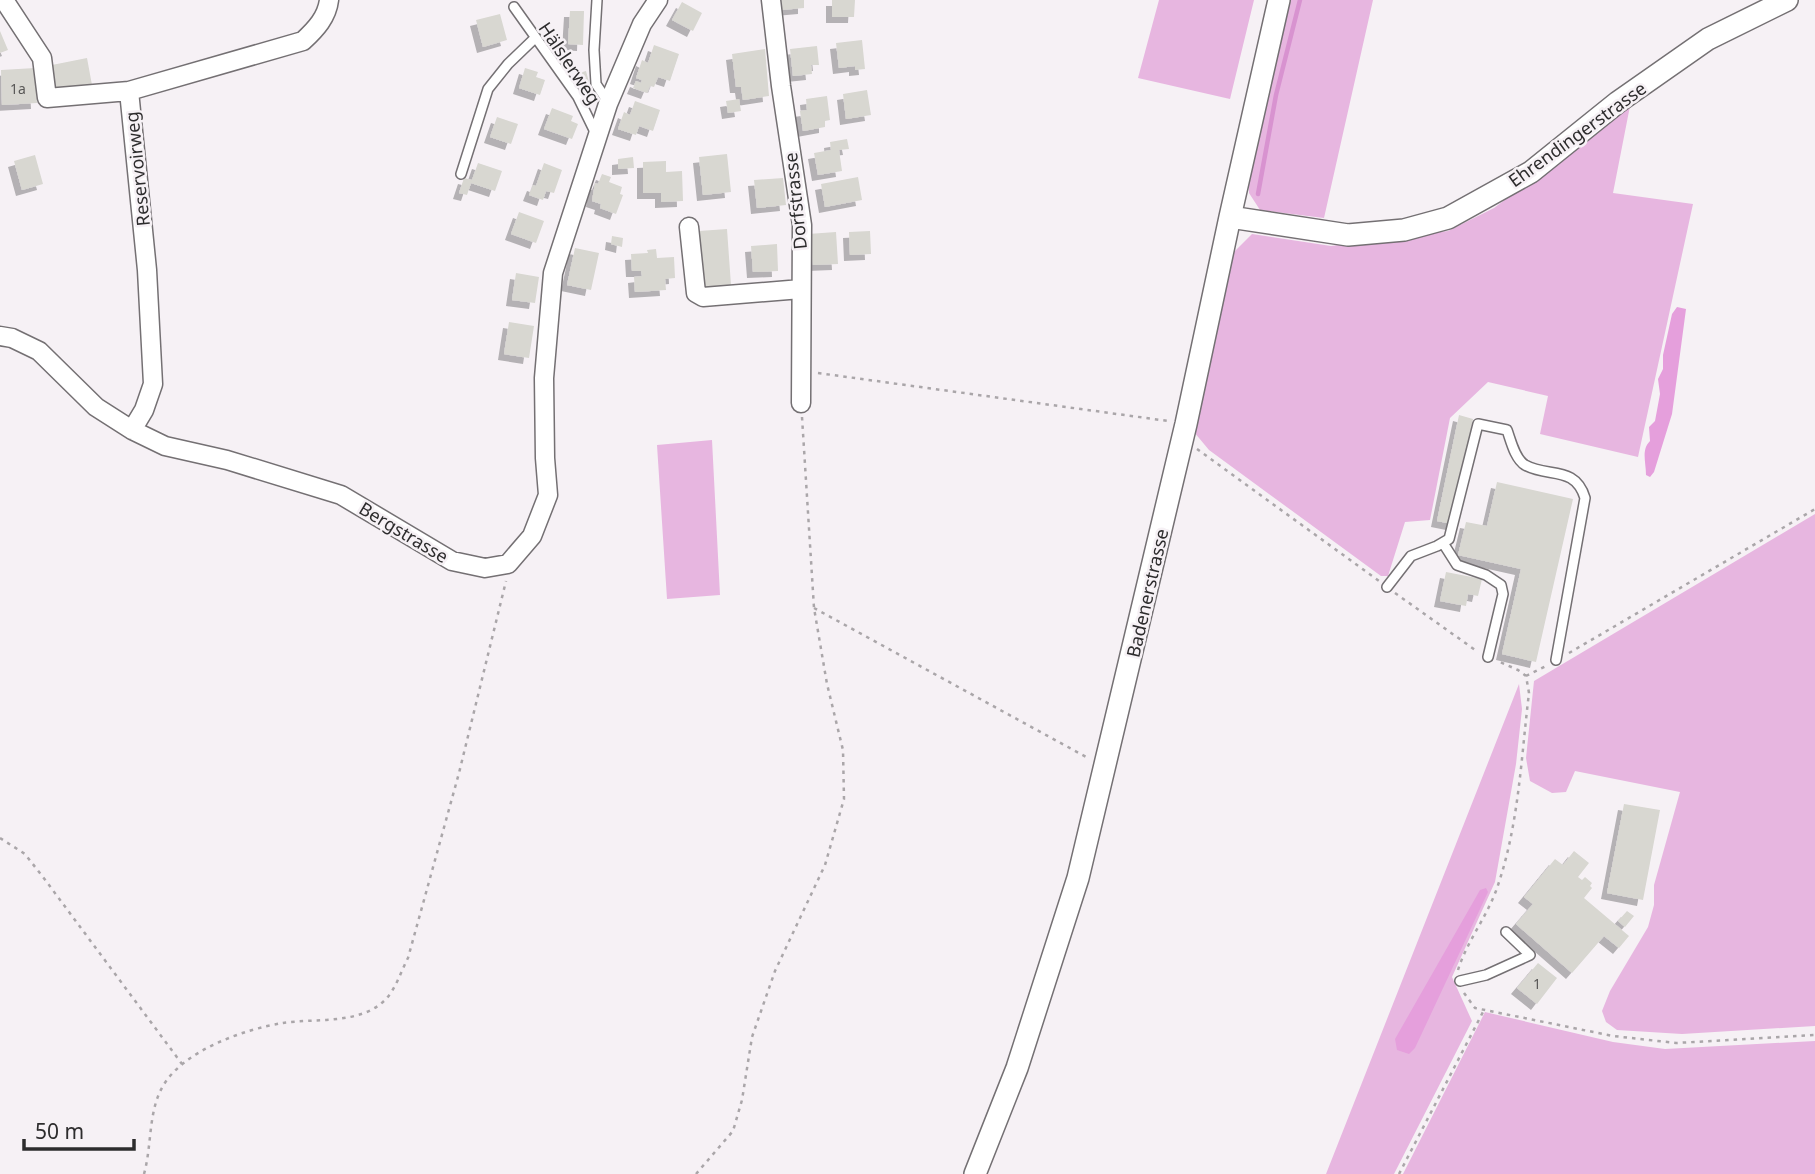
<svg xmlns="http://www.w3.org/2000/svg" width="1815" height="1174" font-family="'Noto Sans',sans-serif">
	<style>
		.green { fill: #e7b6e0 }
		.forest { fill: #e59fdc }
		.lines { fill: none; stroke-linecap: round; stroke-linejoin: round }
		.stream { stroke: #d893d0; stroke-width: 4.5 }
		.building { fill: #d8d7d1; filter: url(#shadow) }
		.service-casing { stroke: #747073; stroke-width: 12 }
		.minor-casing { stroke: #747073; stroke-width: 21 }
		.tertiary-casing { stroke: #747073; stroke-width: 24 }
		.path { stroke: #aaa6a9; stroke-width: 2.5; stroke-dasharray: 3.5 5; stroke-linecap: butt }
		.service { stroke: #fff; stroke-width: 9 }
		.minor { stroke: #fff; stroke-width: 18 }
		.tertiary { stroke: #fff; stroke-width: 21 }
		.labels { text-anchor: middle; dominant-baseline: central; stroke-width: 5; stroke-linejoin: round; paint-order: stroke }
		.number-label { font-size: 14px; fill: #585756 }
		.street-label { font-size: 18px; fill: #2d2c2d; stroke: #f6f1f5 }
	</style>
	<defs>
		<filter id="shadow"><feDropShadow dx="-6" dy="6" stdDeviation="0" flood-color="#0004"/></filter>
	</defs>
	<rect width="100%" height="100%" fill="#f6f1f5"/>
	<path class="green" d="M1159,0h95l-24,99 -92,-21z
		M1291,0h82l-49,218 -64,-8 -11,-17 -1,-22 34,-151z
		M1630,106l-17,87 80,11 -55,253 -98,-23 8,-38 -60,-14 -38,36 -20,102 -25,2 -17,54h-7l-172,-126 -15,-18 38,-178 20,-20 79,12 117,-15 46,-23z
		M712,440l8,155 -53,4 -10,-154z
		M1815,514v512l-133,8 -65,-4 -11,-8 -4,-11 8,-20 38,-64 6,-22v-20l26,-93 -105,-21 -9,21 -14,1 -22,-12 -4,-23 8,-77z
		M1519,684l3,25 -6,55 -21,118 -43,95 20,44 -78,153h-68z
		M1485,1012l128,30 52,7 150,-8v133h-412z"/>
	<path class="forest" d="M1677,307l9,2 -14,105 -18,58 -4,5 -4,-2c0,-13 -5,-25 4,-34l-1,-14 6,-6 5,-27 -2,-15 5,-10v-14l9,-41z
		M1486,888l2,4 -73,156 -6,6 -12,-4 -2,-11 85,-149z"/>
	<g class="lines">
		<path class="stream" d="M1258,194l18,-99 24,-95"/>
	</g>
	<path class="building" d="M781,0h23v8l-23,2z
		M832,0h23l-1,17h-22z
		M682,2l20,11 -9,18 -21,-11z
		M570,11h14l-1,34 -15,-1z
		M500,14l7,26 -24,7 -7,-27z
		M0,31l8,19 -8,3z
		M862,40l3,29 -10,1v-4l-16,2 -3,-25z
		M654,45l25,9 -9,27 -12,-4 -4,10 -4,-1 -3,7 -14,-5 3,-7 5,2 1,-3 -6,-2 6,-18 6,3z
		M817,46l2,19h-8l1,9 -19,2 -3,-27z
		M765,49l4,47 -26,4 -2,-13h-5l-4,-33z
		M87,58l5,27 -35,7 -5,-27z
		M35,68l2,35 -35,2 -1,-35z
		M525,68l13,4 -2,5 9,3 -5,15 -21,-7z
		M586,71l7,26 -14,-24z
		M867,90l4,25 -25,4 -3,-25z
		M827,96l3,24 -5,1v6l-22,4 -3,-20 7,-1 -1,-11z
		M739,99l2,12 -13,2 -2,-12z
		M635,101l25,9 -7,21 -14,-5 -3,9 -18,-6 6,-17 6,3z
		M552,108l21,8 -2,5 7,3 -6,15 -28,-10z
		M497,117l21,7 -7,20 -21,-7z
		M847,139l2,10 -10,1 3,21 -24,4 -4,-22 17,-3 -1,-8z
		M727,154l4,38 -28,3 -4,-38z
		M35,155l8,29 -21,6 -8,-29z
		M633,157l1,11 -16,1v-10z
		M666,161v11l16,-1 1,30 -22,1v-9h-18v-31z
		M478,163l24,8 -7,20 -24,-8 -4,12 -8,-2 5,-15 8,2z
		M544,163l18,7 -8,23 -8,-2 -3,9 -14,-5 4,-10 3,1z
		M602,174l9,3 -2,5 13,5 -2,7 3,1 -7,19 -16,-6 1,-4 -9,-3 3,-18 3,1z
		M858,177l4,23 -37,7 -4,-23z
		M783,178l3,27 -29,3 -3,-28z
		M519,212l25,9 -8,22 -25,-9z
		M727,229l4,56 -28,2 -4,-56z
		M870,231l1,23 -21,1 -1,-23z
		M836,232l2,32 -25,1 -5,-31z
		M612,236l11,2 -1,9 -11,-3z
		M777,244l1,27 -25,1 -2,-26z
		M575,248l24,5 -8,37 -24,-5z
		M656,249l1,9 17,-1 1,21 -10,1 1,11 -31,2 -1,-15 8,-1 -1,-5h-9l-1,-17 17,-1 -1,-3z
		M516,273l23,4 -4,26 -23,-3z
		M509,322l25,4 -5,32 -25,-4z
		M1459,415l14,4 -21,105 -15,-3z
		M1497,482l76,17 -37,163 -34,-8 19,-85 -63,-14 8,-33 21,4z
		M1446,572l36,7 -4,17 -10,-2 -2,12 -26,-5z
		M1624,804l36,6 -17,90 -36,-7z
		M1574,851l15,12 -11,14 4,3 3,-3 7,6 -2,3 2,2 -8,10 45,38 -10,12 -15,-12 -32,37 -56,-49 17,-20 -9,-7 31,-38 8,6z
		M1627,911l7,5 -9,11 -7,-6z
		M1538,963l19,15 -20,26 -20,-16z"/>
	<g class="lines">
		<defs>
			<path id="service" d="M597,0l-3,50 2,34 12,18
				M514,7l64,90 19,39
				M461,174l27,-85 20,-25 27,-26
				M1443,543l14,22 29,10 15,10 2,9 -15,63
				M1387,587l24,-31 26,-10 12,-7 29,-115 29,6c4,11 8,29 18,35 23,13 50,0 60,33l-29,162
				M1460,981l26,-6 44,-20 -24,-23"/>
			<path id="minor" d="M4,0l38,58 5,40 82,-7 174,-50c13,-12 24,-24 26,-41
				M771,0l10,86 21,139 -1,178
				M129,91l18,179 6,114 -9,26 -12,20
				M689,227l7,66 7,4 98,-8
				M0,336l12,2 27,13 57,56 36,23 33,16 62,14 114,35 111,66 33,7 23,-4 24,-28 16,-41 -3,-37 -1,-80 9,-105 55,-169 34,-80 16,-24"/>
			<path id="tertiary" d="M1230,217l118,18 56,-5 44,-12 83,-46 87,-70 90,-63 79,-39
				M975,1174l42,-106 61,-190 108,-454 44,-207 49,-217"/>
		</defs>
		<use href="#service" class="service-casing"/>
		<use href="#minor" class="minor-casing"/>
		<use href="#tertiary" class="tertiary-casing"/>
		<path class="path" d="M818,373l350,48
			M1197,449l182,132
			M1395,593l83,59
			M814,608l274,150
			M1569,653l246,-144
			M1526,676l22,-11
			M0,838l25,16 21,27 136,183
			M1458,970c9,-29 29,-53 39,-82 22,-63 24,-130 32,-195l-3,-17 -8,-6 -18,-8
			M1464,993l11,15 138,28 63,7 139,-8
			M144,1174c8,-28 4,-63 19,-88 20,-35 81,-57 120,-63 32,-5 77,2 102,-23 11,-11 16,-29 23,-42l51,-185 47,-192
			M696,1174l37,-43 9,-31 10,-63 23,-66 50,-106 19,-66 -1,-49 -16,-66 -13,-76 -12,-191
			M1399,1174l85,-164"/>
		<use href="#service" class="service"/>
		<use href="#minor" class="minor"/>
		<use href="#tertiary" class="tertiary"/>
	</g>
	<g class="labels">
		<g class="number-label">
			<text x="18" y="88">1a</text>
			<text x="1537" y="983">1</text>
		</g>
		<g class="street-label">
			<text transform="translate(570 63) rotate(56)">Hälslerweg</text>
			<text transform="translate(1577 134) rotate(-36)">Ehrendingerstrasse</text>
			<text transform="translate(137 169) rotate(-96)">Reservoirweg</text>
			<text transform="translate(795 201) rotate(-96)">Dorfstrasse</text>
			<text transform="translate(404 532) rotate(31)">Bergstrasse</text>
			<text transform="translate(1147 593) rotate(-77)">Badenerstrasse</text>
		</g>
	</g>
	<path d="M24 1139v10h110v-10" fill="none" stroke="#2d2c2d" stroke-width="3.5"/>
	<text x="35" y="1139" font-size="21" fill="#2d2c2d" stroke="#f6f1f5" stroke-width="5" paint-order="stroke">50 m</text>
</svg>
